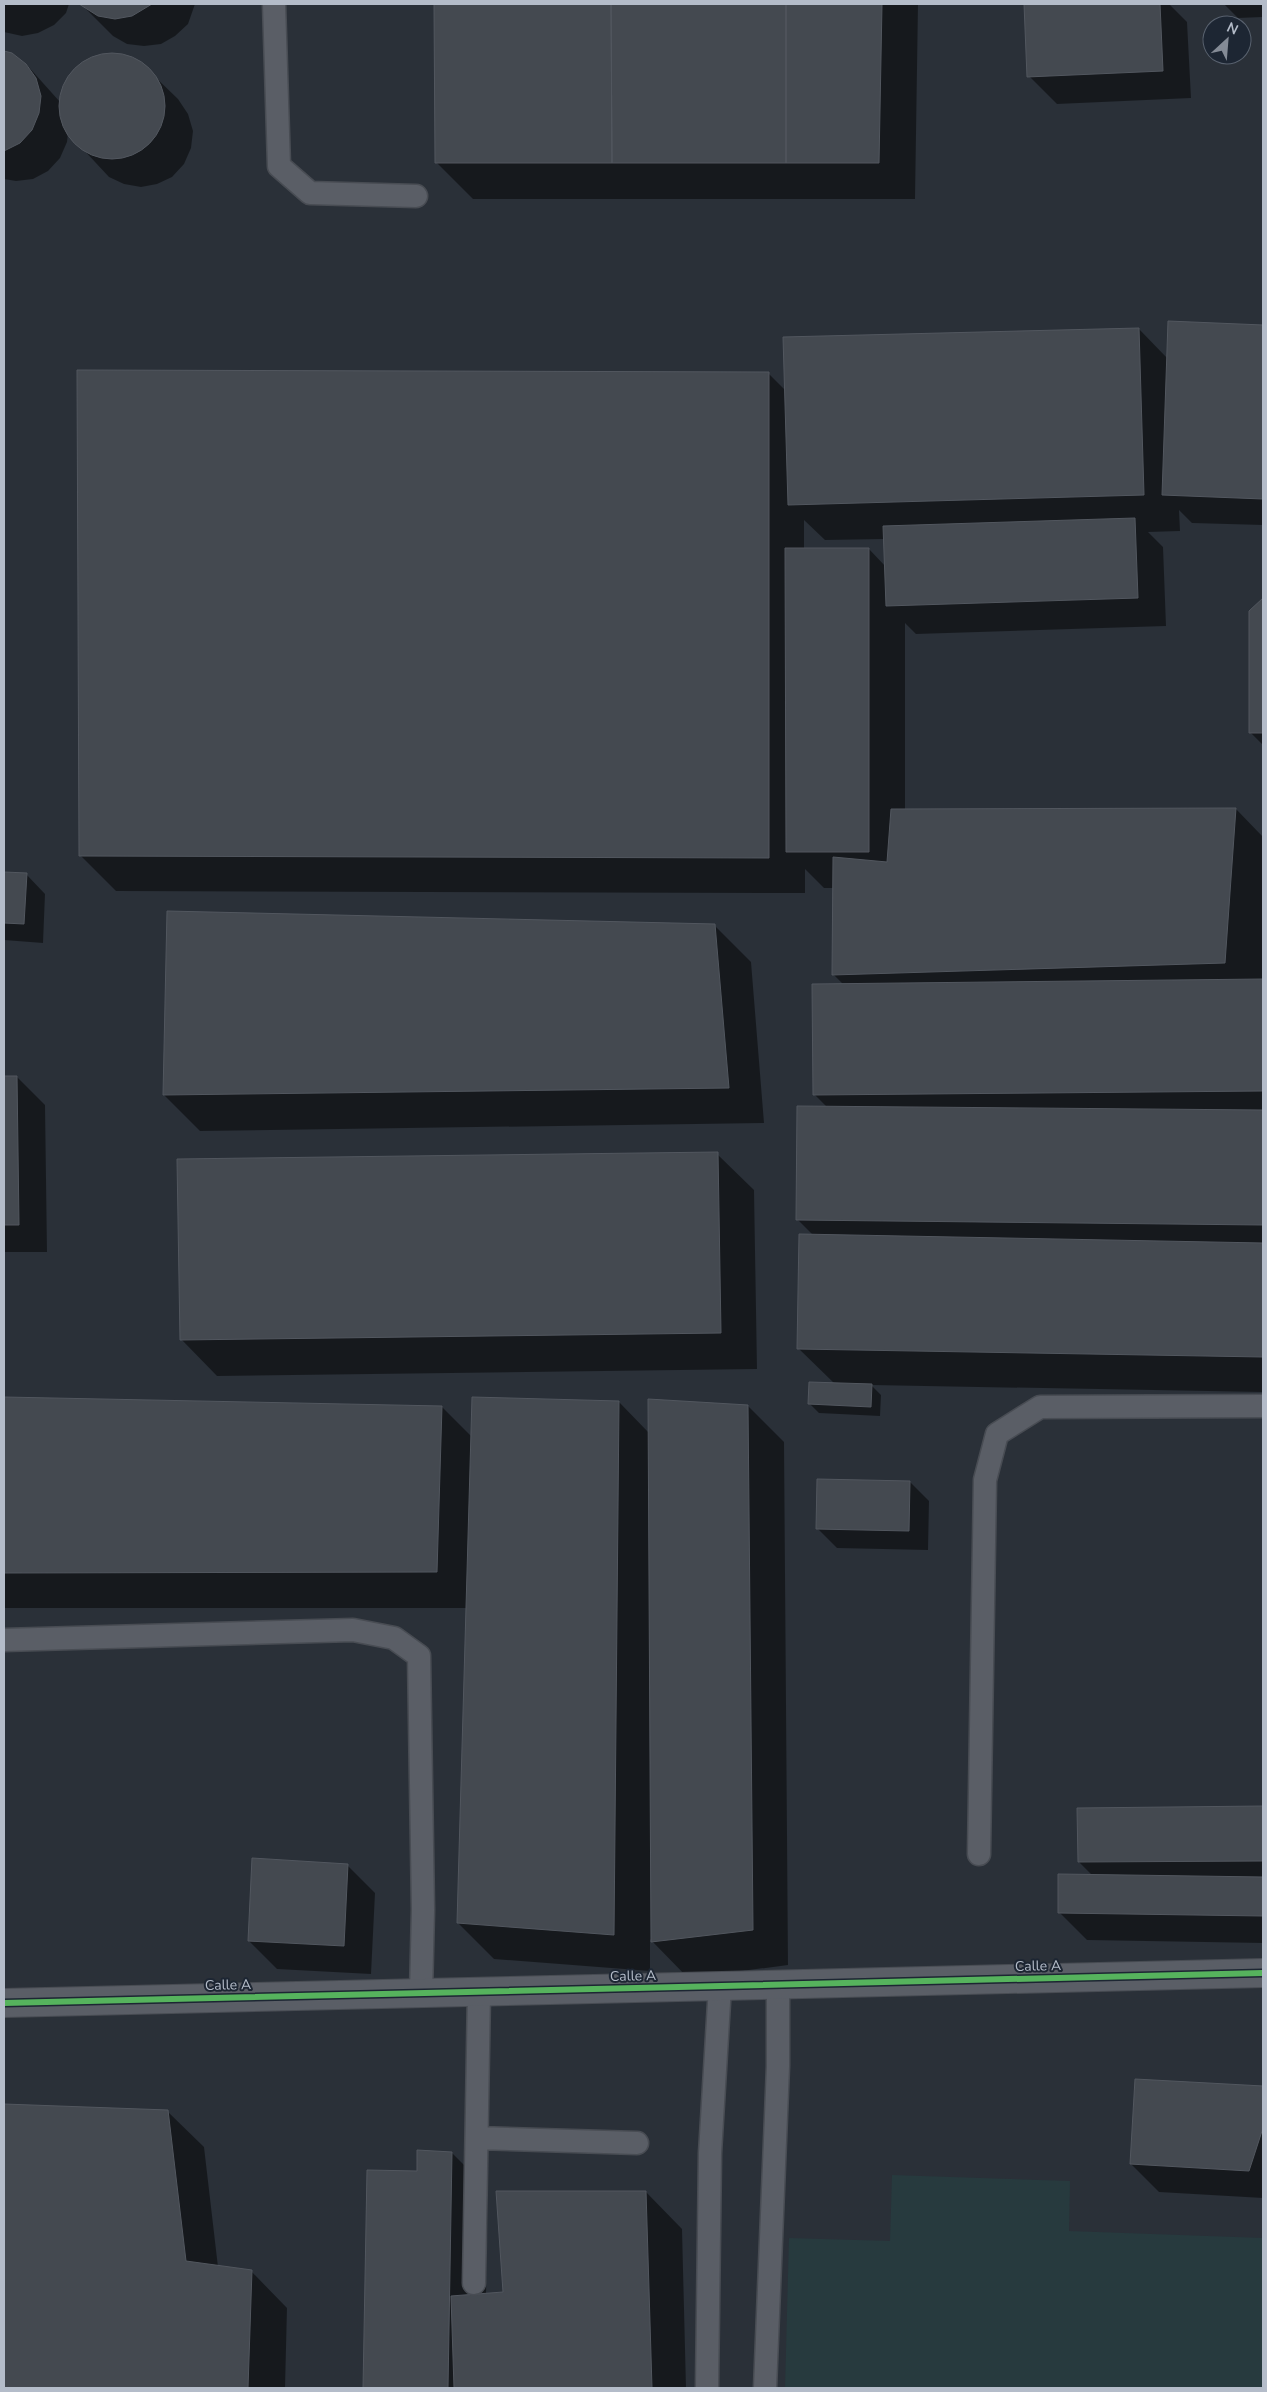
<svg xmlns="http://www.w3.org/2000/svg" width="1267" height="2392" font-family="'Nunito Sans',sans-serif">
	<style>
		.green { fill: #273a3e }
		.shadow { fill: #0007; fill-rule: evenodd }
		.building { fill: #444950; stroke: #52575f }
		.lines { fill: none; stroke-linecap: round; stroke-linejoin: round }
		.service-casing { stroke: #484c53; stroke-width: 25 }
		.minor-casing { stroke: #484c53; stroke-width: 30 }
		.service { stroke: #5a5e66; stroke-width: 22 }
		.minor { stroke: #5a5e66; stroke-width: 28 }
		.cycleway-casing { stroke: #1d2633; stroke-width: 9 }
		.cycleway { stroke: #56b35d; stroke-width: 6 }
		.labels { text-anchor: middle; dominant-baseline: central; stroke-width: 4; stroke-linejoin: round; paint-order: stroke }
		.street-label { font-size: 14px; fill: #b4bcc9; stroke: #1d2633 }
	</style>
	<rect width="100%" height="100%" fill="#2a3038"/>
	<path class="green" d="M892,2175l178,6 -1,50 194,7v150h-478l4,-150 101,3z"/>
	<path class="shadow" d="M4,4h65l-3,9 -12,12 -16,8 -16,3 -18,-4z
		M81,4h114l-7,20 -13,12 -14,8 -17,2 -17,-2 -14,-8z
		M436,4h482l-3,195h-442l-36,-36z
		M1025,4h144l18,18 4,76 -134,6 -28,-28z
		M1224,4h39v13l-25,1z
		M4,52l7,2 15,10 34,38 3,-15 9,-15 13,-10 16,-7h17l17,5 14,11 29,28 10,15 5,17 -2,17 -7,16 -12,13 -15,7 -16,3 -17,-3 -15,-7 -41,-44 -1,9 -7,16 -12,13 -15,8 -17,2 -12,-2z
		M1170,322l93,4v199l-71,-2 -13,-13 1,21 -32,1 15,15 3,79 -250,8 -11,-11v187l331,-1 27,28v555l-392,-7 10,10 -1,21 -61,-3 -9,-9 25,-20 -37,-36 16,-112 -16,-16 29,-113 -12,-12 29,-110 -11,-11 1,-86h-10l-19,-19v24l-689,-2 -36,-36 688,-482 18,18 353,-62 29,30zM804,520l21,20 60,-1 1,28 -17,-18h-65z
		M1263,600v145l-13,-13 1,-121z
		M4,873l22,1 19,20 -2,49 -39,-3z
		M715,926l36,36 13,161 -564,8 -36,-36z
		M4,1077h13l28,28 2,147h-43z
		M717,1154l37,36 3,179 -540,7 -36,-37z
		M4,1399l438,8 30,30 147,-35 30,31 99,-27 36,36 4,523 -100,13 -38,-39v32l-156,-12 -36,-36 9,-315h-463z
		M910,1482l19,19 -1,49 -91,-2 -19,-19z
		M1263,1807v136l-176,-3 -28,-28 34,-36 -14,-14 -1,-53z
		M347,1865l28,28 -4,81 -94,-5 -28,-28z
		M1136,2080l127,8v110l-104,-6 -28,-28z
		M4,2105l163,6 37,36 14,120 33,4 36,37 -2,80h-281z
		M452,2153l36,36 -2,105 18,-1 142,-101 36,37 4,159h-322l4,-217 50,1z"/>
	<path class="building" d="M79,4h73l-20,12 -17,3 -17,-3z
		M434,4h177l1,159h-177z
		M611,4h175v159h-174z
		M786,4h96l-3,159h-93z
		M1024,4h136l3,67 -136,6z
		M4,51l8,2 14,11 10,14 5,18 -2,17 -7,17 -12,13 -16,8z
		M59 106a53 53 0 1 1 106 0a53 53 0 1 1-106 0Z
		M1168,321l95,4v174l-101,-4z
		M1139,328l5,167 -356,10 -5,-168z
		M77,370l692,2v486l-690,-2z
		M1135,518l3,80 -252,8 -3,-80z
		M785,548h84v304h-83z
		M1263,598v135h-14v-122z
		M1236,808l-11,155 -393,12 1,-118 54,5 4,-53z
		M4,872l23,1 -3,51 -20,-1z
		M167,911l548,13 14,164 -566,7z
		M1263,979v112l-450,4 -1,-111z
		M4,1076h13l2,149h-15z
		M797,1106l466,4v115l-467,-5z
		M718,1152l3,181 -541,7 -3,-181z
		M799,1234l464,9v114l-466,-8z
		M809,1382l63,2 -1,23 -63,-3z
		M4,1397l438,9 -5,166 -433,1z
		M472,1397l147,4 -5,534 -157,-12z
		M648,1399l100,6 5,525 -102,12z
		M817,1479l93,2 -1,50 -93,-2z
		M1263,1806v55l-185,1 -1,-54z
		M252,1858l96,6 -4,82 -96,-5z
		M1058,1874l205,3v39l-205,-3z
		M1135,2079l128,7v42l-14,43 -119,-7z
		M4,2104l164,6 18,151 66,9 -4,118h-244z
		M417,2150l35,2 -4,236h-85l4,-218 50,1z
		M496,2191h150l6,197h-198l-3,-92 52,-4z"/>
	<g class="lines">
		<defs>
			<path id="service" d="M274,4l5,162 31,27 106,3
				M4,1640l349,-10 41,8 25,18 4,254 -2,83
				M979,1854l6,-374 12,-46 43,-27 223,-1
				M477,2138l160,5
				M474,2283l5,-291
				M707,2388l3,-235 10,-167
				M765,2388l13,-322v-81"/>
			<path id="minor" d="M4,2003l1259,-30"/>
		</defs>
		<use href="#service" class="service-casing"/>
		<use href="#minor" class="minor-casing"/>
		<use href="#service" class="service"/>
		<use href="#minor" class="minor"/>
		<defs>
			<path id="cycleway" d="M4,2003l1259,-30"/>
		</defs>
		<use href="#cycleway" class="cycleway-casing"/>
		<use href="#cycleway" class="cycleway"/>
	</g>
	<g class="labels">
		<g class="street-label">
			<text transform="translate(1038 1966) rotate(-1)">Calle A</text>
			<text transform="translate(633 1976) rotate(-1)">Calle A</text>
			<text transform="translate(228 1985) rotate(-1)">Calle A</text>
		</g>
	</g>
	<rect width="1267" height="2392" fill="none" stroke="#b4bcc9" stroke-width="10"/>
	<g transform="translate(1227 40) rotate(26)"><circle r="24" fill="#1d2633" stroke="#59626f"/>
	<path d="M0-4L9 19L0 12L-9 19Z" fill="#848b96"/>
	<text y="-8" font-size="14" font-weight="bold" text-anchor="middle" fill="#b4bcc9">N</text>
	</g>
</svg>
